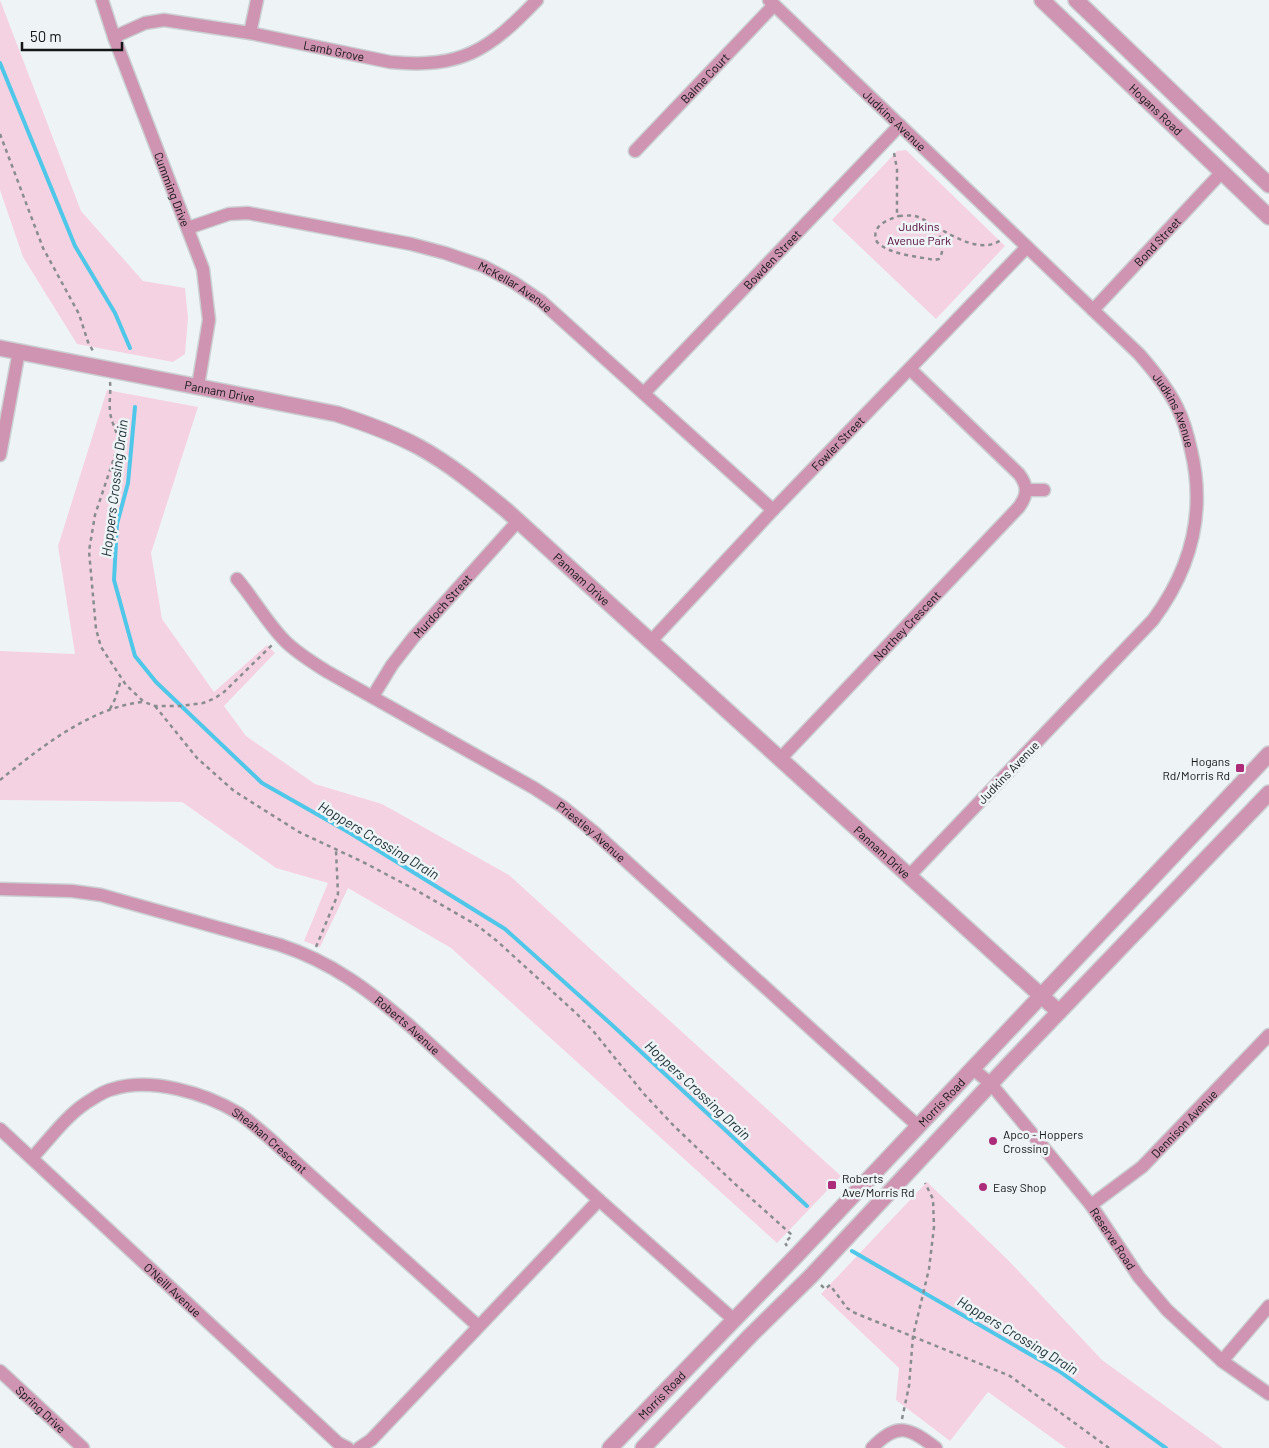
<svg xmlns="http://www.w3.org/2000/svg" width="1269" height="1448" font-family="Barlow,sans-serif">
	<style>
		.green { fill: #f5d2e2 }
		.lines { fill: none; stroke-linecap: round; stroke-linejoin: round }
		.stream { stroke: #4ec7e9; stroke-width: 4 }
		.minor-casing { stroke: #cbd0d2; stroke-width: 15 }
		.tertiary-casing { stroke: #cbd0d2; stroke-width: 18 }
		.path { stroke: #898d8e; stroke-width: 2.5; stroke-dasharray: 4 4; stroke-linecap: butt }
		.minor { stroke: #cf94b1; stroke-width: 12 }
		.tertiary { stroke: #cf94b1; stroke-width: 15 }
		.poi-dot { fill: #ac2c79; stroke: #eef4f6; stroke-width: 2 }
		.labels { text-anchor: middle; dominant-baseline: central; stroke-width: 5; stroke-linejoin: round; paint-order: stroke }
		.street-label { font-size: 12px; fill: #131516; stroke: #eef4f6 }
		.park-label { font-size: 12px; fill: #550839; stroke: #eef4f6 }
		.poi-label { font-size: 12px; fill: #131516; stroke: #eef4f6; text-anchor: start }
		.water-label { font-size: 14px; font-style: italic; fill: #182d33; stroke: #eef4f6 }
	</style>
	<rect width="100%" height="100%" fill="#eef4f6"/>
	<path class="green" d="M0,0l81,211 62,70 42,7 3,30 -3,36 -12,8 -96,-18 -54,-87 -23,-67z
		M906,150l99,96 -69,73 -104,-99 65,-69z
		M107,390l91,17 -47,146 11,66 52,73 53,-47 8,8 -51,53 22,30 69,48 67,20 127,71 332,301 -64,67 -326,-295 -103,-60 -28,59 -16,-6 24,-58 -52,-15 -94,-66 -182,-2v-149l75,3 -17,-108z
		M927,1182l82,79 93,99 121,88h-157l-78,-56 -38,49 -54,-41 3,-32 -78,-74z"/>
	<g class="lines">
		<path class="stream" d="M0,63l75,183 40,67 15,35
			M135,407l-7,76 -11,41 -3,56 21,76 21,26 106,101 88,50 155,96 106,95 196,182
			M852,1251l207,120 107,77"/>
		<defs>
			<g id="minor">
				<path id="s1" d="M102,0l12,37 89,232 6,51 -11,66"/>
				<path id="s2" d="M769,0l370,354c15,17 28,33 38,53 7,14 11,29 14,43 15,62 0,119 -38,170l-244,256"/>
				<path d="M250,33l7,-33"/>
				<path id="s3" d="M114,37l31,-14 19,-3 86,13 140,29c72,7 99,-12 147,-62"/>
				<path id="s4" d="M635,151l139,-146"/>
				<path id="s5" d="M188,228l41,-14 19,-1 163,31 34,9 38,13 30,16 28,19 232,209"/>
				<path id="s6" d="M1093,310l129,-138"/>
				<path id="s7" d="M644,393l256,-268"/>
				<path d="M0,455l19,-104"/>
				<path d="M1027,490h17"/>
				<path id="s8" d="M237,579c17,20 30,44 48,62 12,12 27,21 41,30l208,117 29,19 31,25 324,294"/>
				<path id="s9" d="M651,641l122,-131 254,-263"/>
				<path id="s10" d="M373,696l19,-31 21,-27 105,-117"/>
				<path id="s11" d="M780,759l239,-252c9,-13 9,-21 0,-33l-109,-105"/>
				<path id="s12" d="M0,889l72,2 29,4 179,50c52,17 90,46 130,81l189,174 134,119"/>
				<path id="s13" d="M972,1068l19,16 100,121 48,72 28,33 55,51 47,33"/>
				<path id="s14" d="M0,1129l338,314 10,5"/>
				<path id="s15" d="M32,1158c17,-18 33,-41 54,-55 8,-5 17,-12 27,-14 38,-12 92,4 125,24 11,7 20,16 30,24l210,189"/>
				<path id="s16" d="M1091,1205l51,-38 127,-132"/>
				<path d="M1222,1361l47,-55"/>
				<path id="s17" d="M0,1371l83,77"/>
				<path d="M359,1448l12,-8 228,-240"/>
				<path d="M872,1448c26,-27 37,-20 64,0"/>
			</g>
			<g id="tertiary">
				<path id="s18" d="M1042,0l227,217"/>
				<path d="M1076,0l193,185"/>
				<path id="s19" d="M0,348l337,66c28,9 56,19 82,33 31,17 59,40 87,63l553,502"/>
				<path id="s20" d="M610,1448l187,-193 472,-501"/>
				<path d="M643,1448l107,-112 61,-60 201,-215 257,-268"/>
			</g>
		</defs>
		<use href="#minor" class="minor-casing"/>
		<use href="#tertiary" class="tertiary-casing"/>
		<path class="path" d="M0,134l43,114 36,66 9,28 5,9
			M894,153l3,16v48
			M899,216c5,0 11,-1 16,0 18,5 35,26 24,43l-5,1c-18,-4 -44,-5 -57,-18 -7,-16 10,-22 22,-26z
			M937,232l3,-3c18,10 42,24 61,11
			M110,382c1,9 -1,19 0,29 1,13 9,21 8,35l-23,69 -6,36 7,78 5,18 25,38 18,17 11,4h26l22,-3 10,-4 10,-6 49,-48
			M155,706l42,52 37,33 65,41 64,30 51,27 64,37 19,15 80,73 17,18 50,62 30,32 60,57 58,52 -7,8 2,3
			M110,709l5,-10 6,-19
			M0,780c40,-32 91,-73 143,-78
			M316,947l22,-53 -2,-43
			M821,1285l4,4 5,-4 17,23 8,5 155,63 99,72
			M902,1419l7,-33 4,-50 16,-67 5,-42 -1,-28 -8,-16"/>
		<use href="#minor" class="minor"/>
		<use href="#tertiary" class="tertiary"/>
	</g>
	<g class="poi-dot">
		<rect x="1235" y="763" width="10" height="10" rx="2.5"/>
		<circle cx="993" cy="1141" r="5"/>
		<rect x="827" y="1180" width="10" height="10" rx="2.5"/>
		<circle cx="983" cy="1187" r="5"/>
	</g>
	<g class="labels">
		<g class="street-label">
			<text stroke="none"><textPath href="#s3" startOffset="226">Lamb Grove</textPath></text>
			<text stroke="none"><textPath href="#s4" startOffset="101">Balme Court</textPath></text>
			<text stroke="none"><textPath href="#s18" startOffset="158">Hogans Road</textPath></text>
			<text stroke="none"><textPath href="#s2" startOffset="174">Judkins Avenue</textPath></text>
			<text stroke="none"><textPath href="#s1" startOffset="202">Cumming Drive</textPath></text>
			<text stroke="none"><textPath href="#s6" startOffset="94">Bond Street</textPath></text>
			<text stroke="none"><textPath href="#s7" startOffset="185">Bowden Street</textPath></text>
			<text stroke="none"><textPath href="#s5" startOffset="342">McKellar Avenue</textPath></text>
			<text stroke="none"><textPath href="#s19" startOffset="224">Pannam Drive</textPath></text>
			<text stroke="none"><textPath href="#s2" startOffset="579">Judkins Avenue</textPath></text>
			<text stroke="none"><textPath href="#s9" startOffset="272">Fowler Street</textPath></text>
			<text stroke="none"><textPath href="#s19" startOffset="642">Pannam Drive</textPath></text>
			<text stroke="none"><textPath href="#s10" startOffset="114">Murdoch Street</textPath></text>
			<text stroke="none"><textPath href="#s11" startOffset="184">Northey Crescent</textPath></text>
			<text transform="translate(1008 772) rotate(-46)">Judkins Avenue</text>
			<text stroke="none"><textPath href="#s8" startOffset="440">Priestley Avenue</textPath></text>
			<text stroke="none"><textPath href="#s19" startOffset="1048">Pannam Drive</textPath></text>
			<text stroke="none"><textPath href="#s12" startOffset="439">Roberts Avenue</textPath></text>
			<text stroke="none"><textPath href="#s20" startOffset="479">Morris Road</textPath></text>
			<text stroke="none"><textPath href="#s16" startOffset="124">Dennison Avenue</textPath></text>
			<text stroke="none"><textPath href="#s15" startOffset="280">Sheahan Crescent</textPath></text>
			<text stroke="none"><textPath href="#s13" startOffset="222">Reserve Road</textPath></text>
			<text stroke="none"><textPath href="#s14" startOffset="236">O'Neill Avenue</textPath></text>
			<text stroke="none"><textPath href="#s20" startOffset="74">Morris Road</textPath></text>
			<text stroke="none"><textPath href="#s17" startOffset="56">Spring Drive</textPath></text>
		</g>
		<g class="park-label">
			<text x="919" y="226">Judkins<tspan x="919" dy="14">Avenue Park</tspan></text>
		</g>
		<g class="poi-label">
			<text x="1230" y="761" text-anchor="end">Hogans<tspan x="1230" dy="14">Rd/Morris Rd</tspan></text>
			<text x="1003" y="1134">Apco - Hoppers<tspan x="1003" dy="14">Crossing</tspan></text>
			<text x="842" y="1178">Roberts<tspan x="842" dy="14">Ave/Morris Rd</tspan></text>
			<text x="993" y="1187">Easy Shop</text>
		</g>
		<g class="water-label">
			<text transform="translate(114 488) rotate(-83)">Hoppers Crossing Drain</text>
			<text transform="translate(379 840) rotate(31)">Hoppers Crossing Drain</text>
			<text transform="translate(698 1090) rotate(43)">Hoppers Crossing Drain</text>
			<text transform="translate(1018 1335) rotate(31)">Hoppers Crossing Drain</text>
		</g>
	</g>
	<path d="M22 42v8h100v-8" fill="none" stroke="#131516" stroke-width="2.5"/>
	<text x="30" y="42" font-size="15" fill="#131516" stroke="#eef4f6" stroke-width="4" paint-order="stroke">50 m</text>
</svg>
